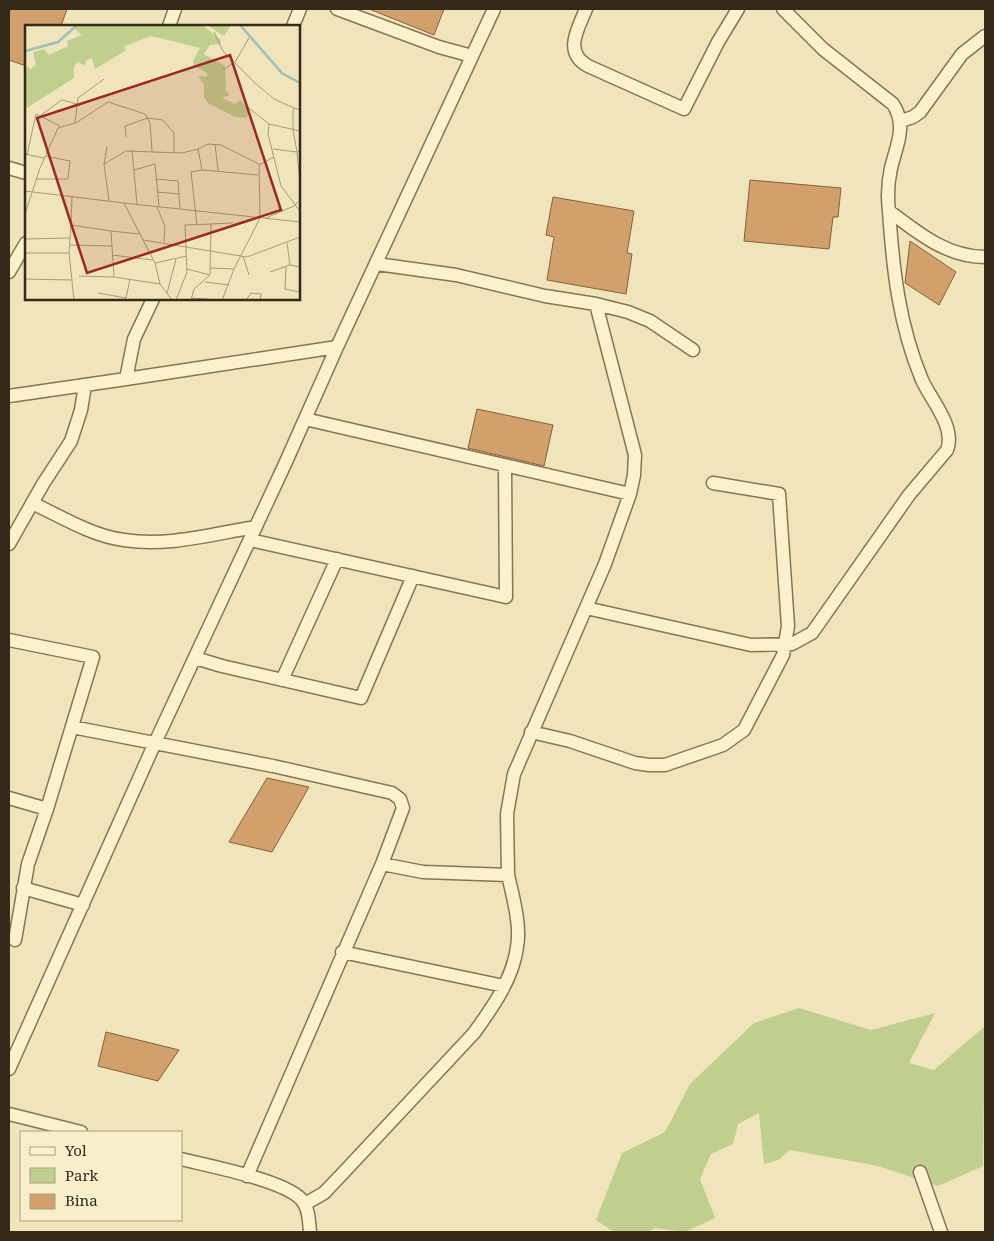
<svg xmlns="http://www.w3.org/2000/svg" width="994" height="1241" font-family="'Noto Serif',serif">
	<style>
		.green { fill: #c0ce8e }
		.building { fill: #d1a06d; stroke: #885f38 }
		.lines { fill: none; stroke-linecap: round; stroke-linejoin: round }
		.minor-casing { stroke: #877454; stroke-width: 15 }
		.minor { stroke: #fbf1cd; stroke-width: 12 }
		.inset-river { fill: none; stroke: #9fc0b9; stroke-width: 2.5 }
		.inset-road { fill: none; stroke: #a59a7a; stroke-width: 1 }
		.view { fill: #992b20; fill-opacity: 0.15; stroke: #992b20; stroke-width: 2.5 }
		.inset-edge { fill: none; stroke: #352a1a; stroke-width: 2.5 }
	</style>
	<rect width="100%" height="100%" fill="#f0e5ba"/>
	<path class="green" d="M799,1008l72,22 64,-17 -26,50 25,7 51,-44 -2,140 -45,20 -60,-20 -88,-16 -12,10 -14,4 -5,-51 -21,11 -5,20 -22,10 -11,25 15,39 -30,14 -30,-4 -8,4h-33l-18,-12 26,-67 43,-21 25,-48 64,-61z"/>
	<path class="building" d="M9,9h58l-6,17h-35v40l-17,-6z
		M369,9h75l-10,26z
		M750,180l91,8 -3,29h-5l-4,32 -85,-8z
		M553,197l81,14 -7,42 5,1 -6,40 -79,-14 7,-43 -8,-2z
		M910,241l46,31 -17,33 -34,-22z
		M477,409l76,16 -9,41 -76,-18z
		M267,778l42,9 -37,65 -43,-10z
		M106,1032l73,18 -21,31 -60,-15z"/>
	<g class="lines">
		<defs>
			<path id="minor" d="M337,9l102,38 33,9
				M586,9c-8,20 -23,43 2,57l96,43 34,-67 20,-33
				M783,9l40,40 70,55c14,22 4,40 -2,64 -3,14 -4,28 -2,43 29,22 58,46 96,46
				M169,26l6,-17
				M293,26l7,-17
				M901,121l12,-4 7,-5 42,-58 23,-18
				M9,168l17,5
				M377,264l79,11 89,21 51,8 39,151 -1,20 -4,19 -25,70 -91,210 -7,40 1,61
				M9,272l17,-29
				M596,304l32,8 22,9 43,29
				M337,347l157,-338
				M9,396l117,-17 8,-40 19,-40
				M305,419l325,75
				M32,503c28,13 60,33 92,37 44,7 88,-6 132,-13
				M250,540l256,57 -1,-131
				M9,544l34,-60 28,-43 10,-31 4,-25
				M586,608l165,37 41,-1 20,-11 97,-138 38,-45c9,-23 -16,-50 -25,-70 -23,-55 -29,-110 -33,-169
				M9,640l84,17 -46,152 -38,-11
				M195,658l27,8 139,32 52,-122
				M282,680l55,-121
				M72,727l201,39 119,27 8,6 3,9 -21,56
				M531,732l39,9 65,22 14,2h16l58,-20 21,-15 39,-75 5,-29 -9,-132 -66,-11
				M23,888l60,17
				M15,940l13,-76 19,-55
				M342,952l162,34
				M9,1069l145,-324 131,-281 52,-117 -211,32
				M9,1114l72,18
				M181,1159c28,7 102,21 120,40 8,9 8,22 9,33
				M920,1172l21,60
				M247,1176l135,-312 41,8 85,3c5,22 13,50 9,72 -4,32 -25,61 -43,86l-130,139 -20,21 -19,11"/>
		</defs>
		<use href="#minor" class="minor-casing"/>
		<use href="#minor" class="minor"/>
	</g>
	<g transform="translate(25 25)">
		<rect width="275" height="275" fill="#f0e5ba"/>
		<path d="M52,0h125l19,15 -1,4 -10,1 -6,9 21,12 1,25 4,4 -8,3 13,6 6,-4 8,12 -2,6 -12,-1 -27,-14 -4,-6v-12l-6,-9 9,1v-4l-14,-8v-4l7,-13 -49,-12 -26,10v5l-30,18 -3,-11 -6,2 -1,6 -7,-4 -4,4v12l-49,31v-43l6,3 5,-4 -3,-13 11,-3 5,6 19,-9 -1,-5 15,-6 -7,-6zM182,0h24l-7,11z" fill="#c0ce8e"/>
		<path class="inset-river" d="M215,0l42,48 18,10M0,26l33,-9 19,-17"/>
		<path class="inset-road" d="M189,7l9,19 32,32 19,16 20,9M198,45l12,-8 14,-24M224,83l20,16 31,7M275,85l-6,-2 -1,3v19l4,22 3,-1M16,90l21,-15 15,4M51,98l32,-21 37,12 5,9 2,28M244,99l-1,10 13,52 19,25M101,112l-1,-11 23,-8 15,2 11,13v20M190,119l3,27M248,124l24,3 3,31M107,125l5,54M0,129l19,4M2,130l9,-41 24,12M79,139l3,-17M109,145l21,-6 4,42M233,150l-56,-5 -4,-21 10,-5 13,1 38,19M11,154h32l2,-18 -25,-5M131,154l22,2 2,28M0,166l99,12M132,167l22,2M84,176l-5,-37 22,-13 56,2 16,-4M132,182l8,19 -1,16M0,189l15,-46 18,-40 17,-5 3,-25 26,-19M241,193l28,-12 6,-6M186,199l22,-1M46,200l1,-29M172,200l-6,-53 11,-2M115,209l-16,-31 176,19M0,214l45,-1M118,215l104,17 53,-20M262,218l3,22M44,220l43,1M0,228h44M87,230l41,5M218,231l6,19M130,238l-15,-29 -29,-3 3,46 46,7M261,242l-1,22 15,3M185,243l24,1 -12,31M162,244l23,6M209,244l26,-51 -1,-53 15,-8M245,247l20,-7 10,2M54,251l35,1M0,254l46,1M180,257l24,3M73,268l28,5M142,268l9,-34M101,273l4,-19M166,273l29,2M49,275l-5,-47 2,-28 40,6M147,275l-12,-16 -5,-21 32,-7M151,275l11,-28 -2,-47 26,-1 -1,51 -16,14 -3,11M221,275l5,-7 10,1 -1,6"/>
		<path class="view" d="M205,30l51,155 -194,63 -50,-155z"/>
		<rect width="275" height="275" class="inset-edge"/>
	</g>
	<rect width="994" height="1241" fill="none" stroke="#352a1a" stroke-width="20"/>
	<rect x="20" y="1131" width="162" height="90" fill="#f7eeca" stroke="#a9a084"/>
	<rect x="30" y="1147" width="25" height="8" fill="#fbf1cd" stroke="#a9a084"/>
	<text x="65" y="1156" font-size="15" fill="#352a1a">Yol</text>
	<rect x="30" y="1168" width="25" height="15" fill="#c0ce8e" stroke="#a9a084"/>
	<text x="65" y="1181" font-size="15" fill="#352a1a">Park</text>
	<rect x="30" y="1194" width="25" height="15" fill="#d1a06d" stroke="#a9a084"/>
	<text x="65" y="1206" font-size="15" fill="#352a1a">Bina</text>
</svg>
